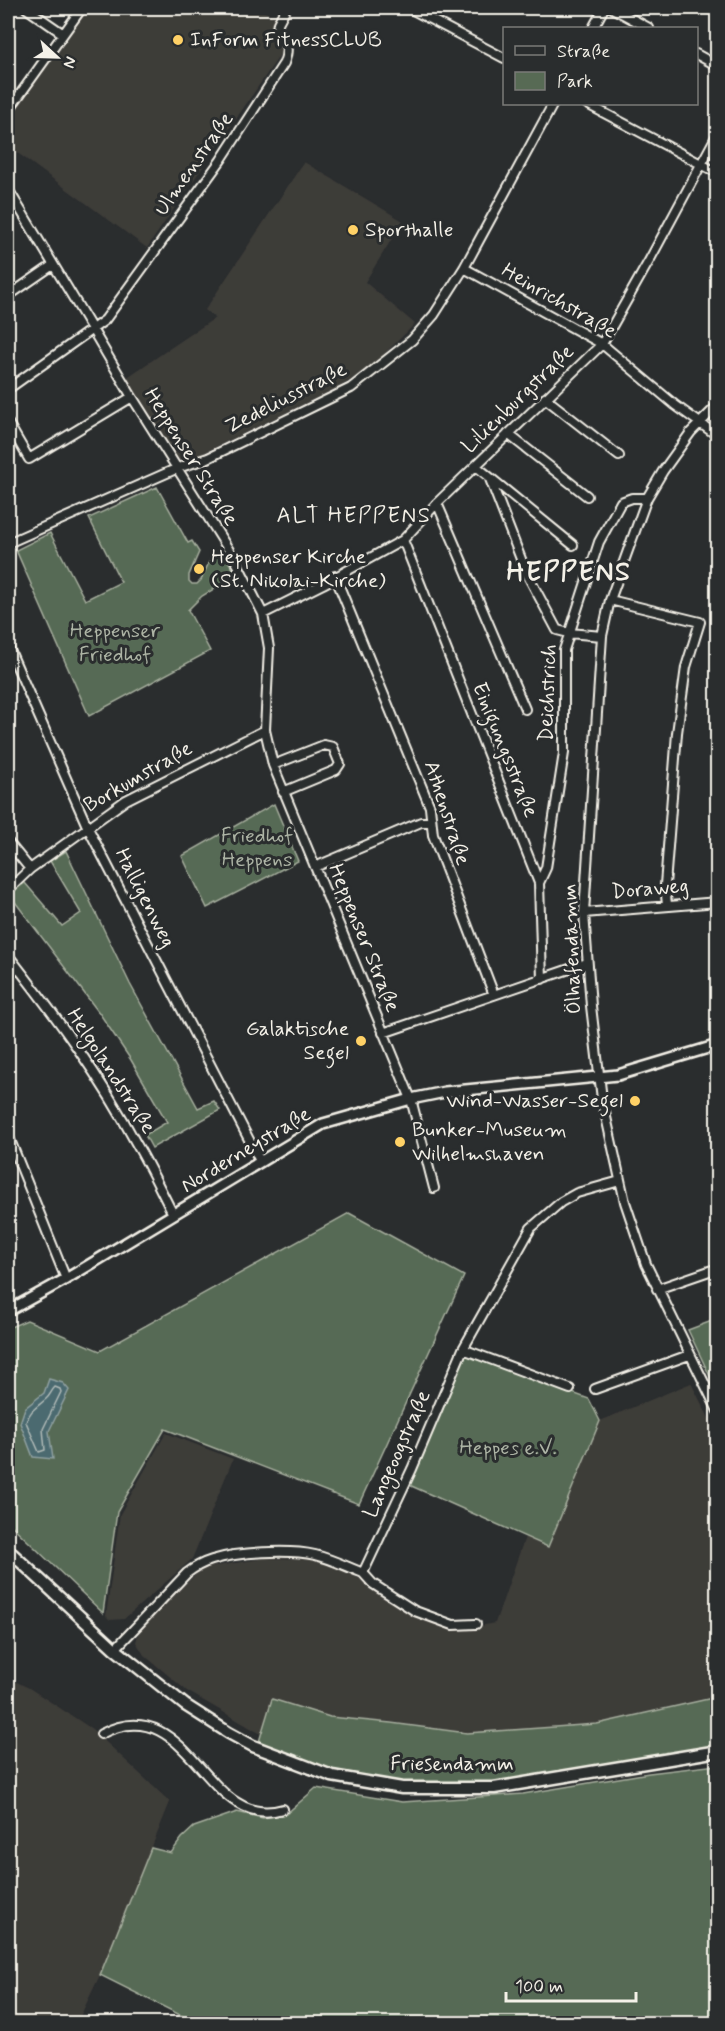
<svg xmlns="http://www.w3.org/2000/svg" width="725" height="2031" font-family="Mynerve,sans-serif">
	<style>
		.built { fill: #3e3c39 }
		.green { fill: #576a54; stroke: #a6ae9e; stroke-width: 1.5 }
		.water { fill: #4c6a70; stroke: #8fa0a0; stroke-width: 1.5 }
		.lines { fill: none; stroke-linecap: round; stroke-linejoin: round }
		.shore { stroke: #b1bbb8; stroke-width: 1.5 }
		.minor-casing { stroke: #f4f1e8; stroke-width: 12 }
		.tertiary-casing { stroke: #f4f1e8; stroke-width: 14 }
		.secondary-casing { stroke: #f4f1e8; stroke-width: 15 }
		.minor { stroke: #2a2d2e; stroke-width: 8 }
		.tertiary { stroke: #2a2d2e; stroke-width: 9 }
		.secondary { stroke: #2a2d2e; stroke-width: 10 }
		.poi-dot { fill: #ffd166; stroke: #2a2d2e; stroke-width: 2 }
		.labels { text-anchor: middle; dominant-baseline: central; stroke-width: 6; stroke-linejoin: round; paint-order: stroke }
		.poi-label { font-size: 21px; fill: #f4f1e8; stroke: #2a2d2e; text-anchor: start }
		.street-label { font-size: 21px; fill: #f4f1e8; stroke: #2a2d2e }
		.park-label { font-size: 21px; fill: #adb4a5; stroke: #2a2d2e }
		.neighbourhood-label { font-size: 22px; letter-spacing: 1.5px; fill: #f4f1e8; stroke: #2a2d2e }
		.district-label { font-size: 27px; font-weight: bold; letter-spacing: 1.5px; fill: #f4f1e8; stroke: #2a2d2e }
	</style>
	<rect width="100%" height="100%" fill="#2a2d2e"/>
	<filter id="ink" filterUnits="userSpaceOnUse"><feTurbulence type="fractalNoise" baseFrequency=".0167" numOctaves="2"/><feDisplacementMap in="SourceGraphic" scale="12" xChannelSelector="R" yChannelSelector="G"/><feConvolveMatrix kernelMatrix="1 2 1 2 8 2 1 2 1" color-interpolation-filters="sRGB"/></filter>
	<g filter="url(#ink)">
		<path class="built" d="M86,8h172l17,9 -3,9 10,26 -135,196 -139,-102v-26z
			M304,162l99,59 -38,61 50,42 -45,44 -31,19 -154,75 -12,-5 -47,-79 89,-60 -10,-8z
			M691,1383l26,51v262l-120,28 -130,9 -76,-11 -61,-5 -58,-18 -11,35 -74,-43 -43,-36 -8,-13 4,-14 33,-33 30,-27 63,-10 53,1 43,21 31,20 65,23 17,4 20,-4 30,-86 23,10 52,-126z
			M166,1433l67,26 -41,100 -68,60 -14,1 -4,-4 14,-102z
			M8,1678l21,10 63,41 78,73 -70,173 -23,48h-69z"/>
		<path class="green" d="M157,487l31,56 4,-2 7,11 -10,23v6l3,3h5l4,-4 10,-22h2l3,-6 9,4 12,19 -35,21 -14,14 22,41 -121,65 -73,-166 34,-17 35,67 36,-18 -32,-64z
			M274,804l24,57 -91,47 -25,-52z
			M66,851l64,133 68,124 16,-7 6,9 -68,38 -7,-13 22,-13 -36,-62 -31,-46 -91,-120 16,-11 37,43 19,-13 -31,-52z
			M349,1213l115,63 -105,228 -194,-75 -48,83 -14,101 -95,-91v-194l19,-8 73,31z
			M717,1319v72l-29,-61z
			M464,1353l125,46 11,22 -52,126 -141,-63z
			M717,1697v50l-223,37 -92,1 -69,-13 -75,-27 14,-46 58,18 61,6 76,10 130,-9z
			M717,1765v258h-521l-96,-48 51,-127 20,5 11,-15 12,-11 43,-15 26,6 23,-4 30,-26 86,14 121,-8 126,-21z"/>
		<path class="water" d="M49,1379l14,4 6,7 -20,41 4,28 -20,-2 -13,-34 5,-15 19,-15z"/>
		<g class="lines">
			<path class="shore" d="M55,1387l5,2 1,3 -18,37 2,21 -6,2 -13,-30c5,-13 10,-14 20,-23 4,-3 5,-8 9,-12z"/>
			<defs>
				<path id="minor" d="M26,8l36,25
					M409,8l95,50
					M612,8l37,20
					M593,28l11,-20
					M696,54l22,12
					M587,104l131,69
					M8,111l74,-103
					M8,189l84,140 40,68 105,166 26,51 6,34 -4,82 8,35 138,334 23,89
					M464,268l138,76 73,61 43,31
					M8,296l45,-31
					M8,389l97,-69 116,-160 63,-97c6,-16 2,-20 -7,-34l1,-6 8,-15
					M545,398l74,58
					M718,405l-27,27 -28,39 -16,27 -37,102 -8,36 -18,277 7,93 11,93 23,103 21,62 72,147
					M8,423l21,36 103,-62
					M508,434l79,62
					M476,466l97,79
					M490,479l36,93 31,58 12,3 33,3
					M437,503l88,206
					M403,540l136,343 3,96
					M8,543l170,-75 30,-10 143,-70 61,-48 22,-25 30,-47 89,-164
					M335,576l95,231 3,28 61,160
					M610,600l90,22 -14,45 -9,66 -12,152 2,20
					M263,614l60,-30 80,-44 34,-37 165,-159 47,-83 69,-128
					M8,646l79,180 173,335
					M273,765l51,-20 9,2 7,17 -4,6 -53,22
					M8,842l22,27
					M315,867l106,-45h10
					M539,883l7,-15 18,-115v-103l35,-108 22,-40 11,-4h15
					M8,890l22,-21 96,-69 139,-70
					M584,913l134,-11
					M8,955c47,60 93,122 129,190 13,22 24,46 36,69
					M383,1033l204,-70
					M8,1135l58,144
					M657,1289l61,-21
					M463,1349l107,40
					M595,1389l94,-34
					M363,1573l10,11 42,27 38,14 23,-1
					M115,1649l72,-76c8,-6 15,-10 25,-13 25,-8 77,-11 103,-5 17,4 32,12 48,18l49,-104 51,-120 68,-121 30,-26 16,-9 43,-12
					M101,1734c89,-47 104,99 182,75"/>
				<path id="tertiary" d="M8,1311l58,-32 257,-155 88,-25 34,-7 173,-17 100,-30"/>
				<path id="secondary" d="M8,1550l107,99 70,56 44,28 24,13 79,30 70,12h92l224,-37"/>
			</defs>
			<use href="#minor" class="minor-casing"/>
			<use href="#tertiary" class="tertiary-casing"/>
			<use href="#secondary" class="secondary-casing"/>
			<use href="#minor" class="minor"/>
			<use href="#tertiary" class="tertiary"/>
			<use href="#secondary" class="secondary"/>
		</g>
	</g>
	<g class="poi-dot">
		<circle cx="178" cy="40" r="6"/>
		<circle cx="353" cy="230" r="6"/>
		<circle cx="199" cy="569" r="6"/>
		<circle cx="361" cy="1041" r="6"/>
		<circle cx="635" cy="1101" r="6"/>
		<circle cx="400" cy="1142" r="6"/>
	</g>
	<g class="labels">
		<g class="poi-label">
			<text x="190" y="40">InForm FitnessCLUB</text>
			<text x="365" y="230">Sporthalle</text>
			<text x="211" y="557">Heppenser Kirche<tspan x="211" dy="24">(St. Nikolai-Kirche)</tspan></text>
			<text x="349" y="1029" text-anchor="end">Galaktische<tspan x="349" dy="24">Segel</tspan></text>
			<text x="623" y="1101" text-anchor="end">Wind-Wasser-Segel</text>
			<text x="412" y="1130">Bunker-Museum<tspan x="412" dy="24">Wilhelmshaven</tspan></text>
		</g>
		<g class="street-label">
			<text transform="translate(194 164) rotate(-55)">Ulmenstraße</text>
			<text transform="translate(559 301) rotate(30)">Heinrichstraße</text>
			<text transform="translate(286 398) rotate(-27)">Zedeliusstraße</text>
			<text transform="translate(518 399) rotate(-44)">Lilienburgstraße</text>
			<text transform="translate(191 457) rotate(58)">Heppenser Straße</text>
			<text transform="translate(548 693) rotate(-88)">Deichstrich</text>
			<text transform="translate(505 750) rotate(68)">Einigungsstraße</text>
			<text transform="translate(138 777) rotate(-30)">Borkumstraße</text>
			<text transform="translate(447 813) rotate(72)">Athenstraße</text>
			<text transform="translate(650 889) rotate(-5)">Doraweg</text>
			<text transform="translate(145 898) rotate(63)">Halligenweg</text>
			<text transform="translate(364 938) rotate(68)">Heppenser Straße</text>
			<text transform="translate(572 949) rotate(-92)">Ölhafendamm</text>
			<text transform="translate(111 1071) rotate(57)">Helgolandstraße</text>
			<text transform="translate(246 1150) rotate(-31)">Norderneystraße</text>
			<text transform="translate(397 1454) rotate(-66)">Langeoogstraße</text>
			<text x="452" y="1764">Friesendamm</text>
		</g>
		<g class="park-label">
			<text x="115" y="631">Heppenser<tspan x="115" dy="24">Friedhof</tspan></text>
			<text x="257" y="836">Friedhof<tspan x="257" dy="24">Heppens</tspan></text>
			<text x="508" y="1448">Heppes e.V.</text>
		</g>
		<g class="neighbourhood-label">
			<text x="354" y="516">ALT HEPPENS</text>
		</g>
		<g class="district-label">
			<text x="569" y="572">HEPPENS</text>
		</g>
	</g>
	<rect width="725" height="2031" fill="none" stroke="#2a2d2e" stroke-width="30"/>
	<rect x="15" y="15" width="695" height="2001" fill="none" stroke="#f4f1e8" stroke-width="2" filter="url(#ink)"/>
	<rect x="503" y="27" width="195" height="78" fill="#2a2d2e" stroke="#7b7b78" stroke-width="1.5"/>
	<rect x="515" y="46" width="30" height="9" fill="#2a2d2e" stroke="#7b7b78" stroke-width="1.5"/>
	<text x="557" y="57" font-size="18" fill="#f4f1e8">Straße</text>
	<rect x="515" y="72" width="30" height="18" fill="#576a54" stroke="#7b7b78" stroke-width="1.5"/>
	<text x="557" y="87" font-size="18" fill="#f4f1e8">Park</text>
	<g transform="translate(57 57) rotate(112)" stroke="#2a2d2e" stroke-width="4.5" paint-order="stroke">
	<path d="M0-4.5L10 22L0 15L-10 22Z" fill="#f4f1e8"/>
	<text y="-9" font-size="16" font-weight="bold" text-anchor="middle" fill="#f4f1e8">N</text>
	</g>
	<path d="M506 1992v9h130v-9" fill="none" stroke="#f4f1e8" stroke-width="3"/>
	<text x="515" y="1992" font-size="18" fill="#f4f1e8" stroke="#2a2d2e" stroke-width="4.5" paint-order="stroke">100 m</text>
</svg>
